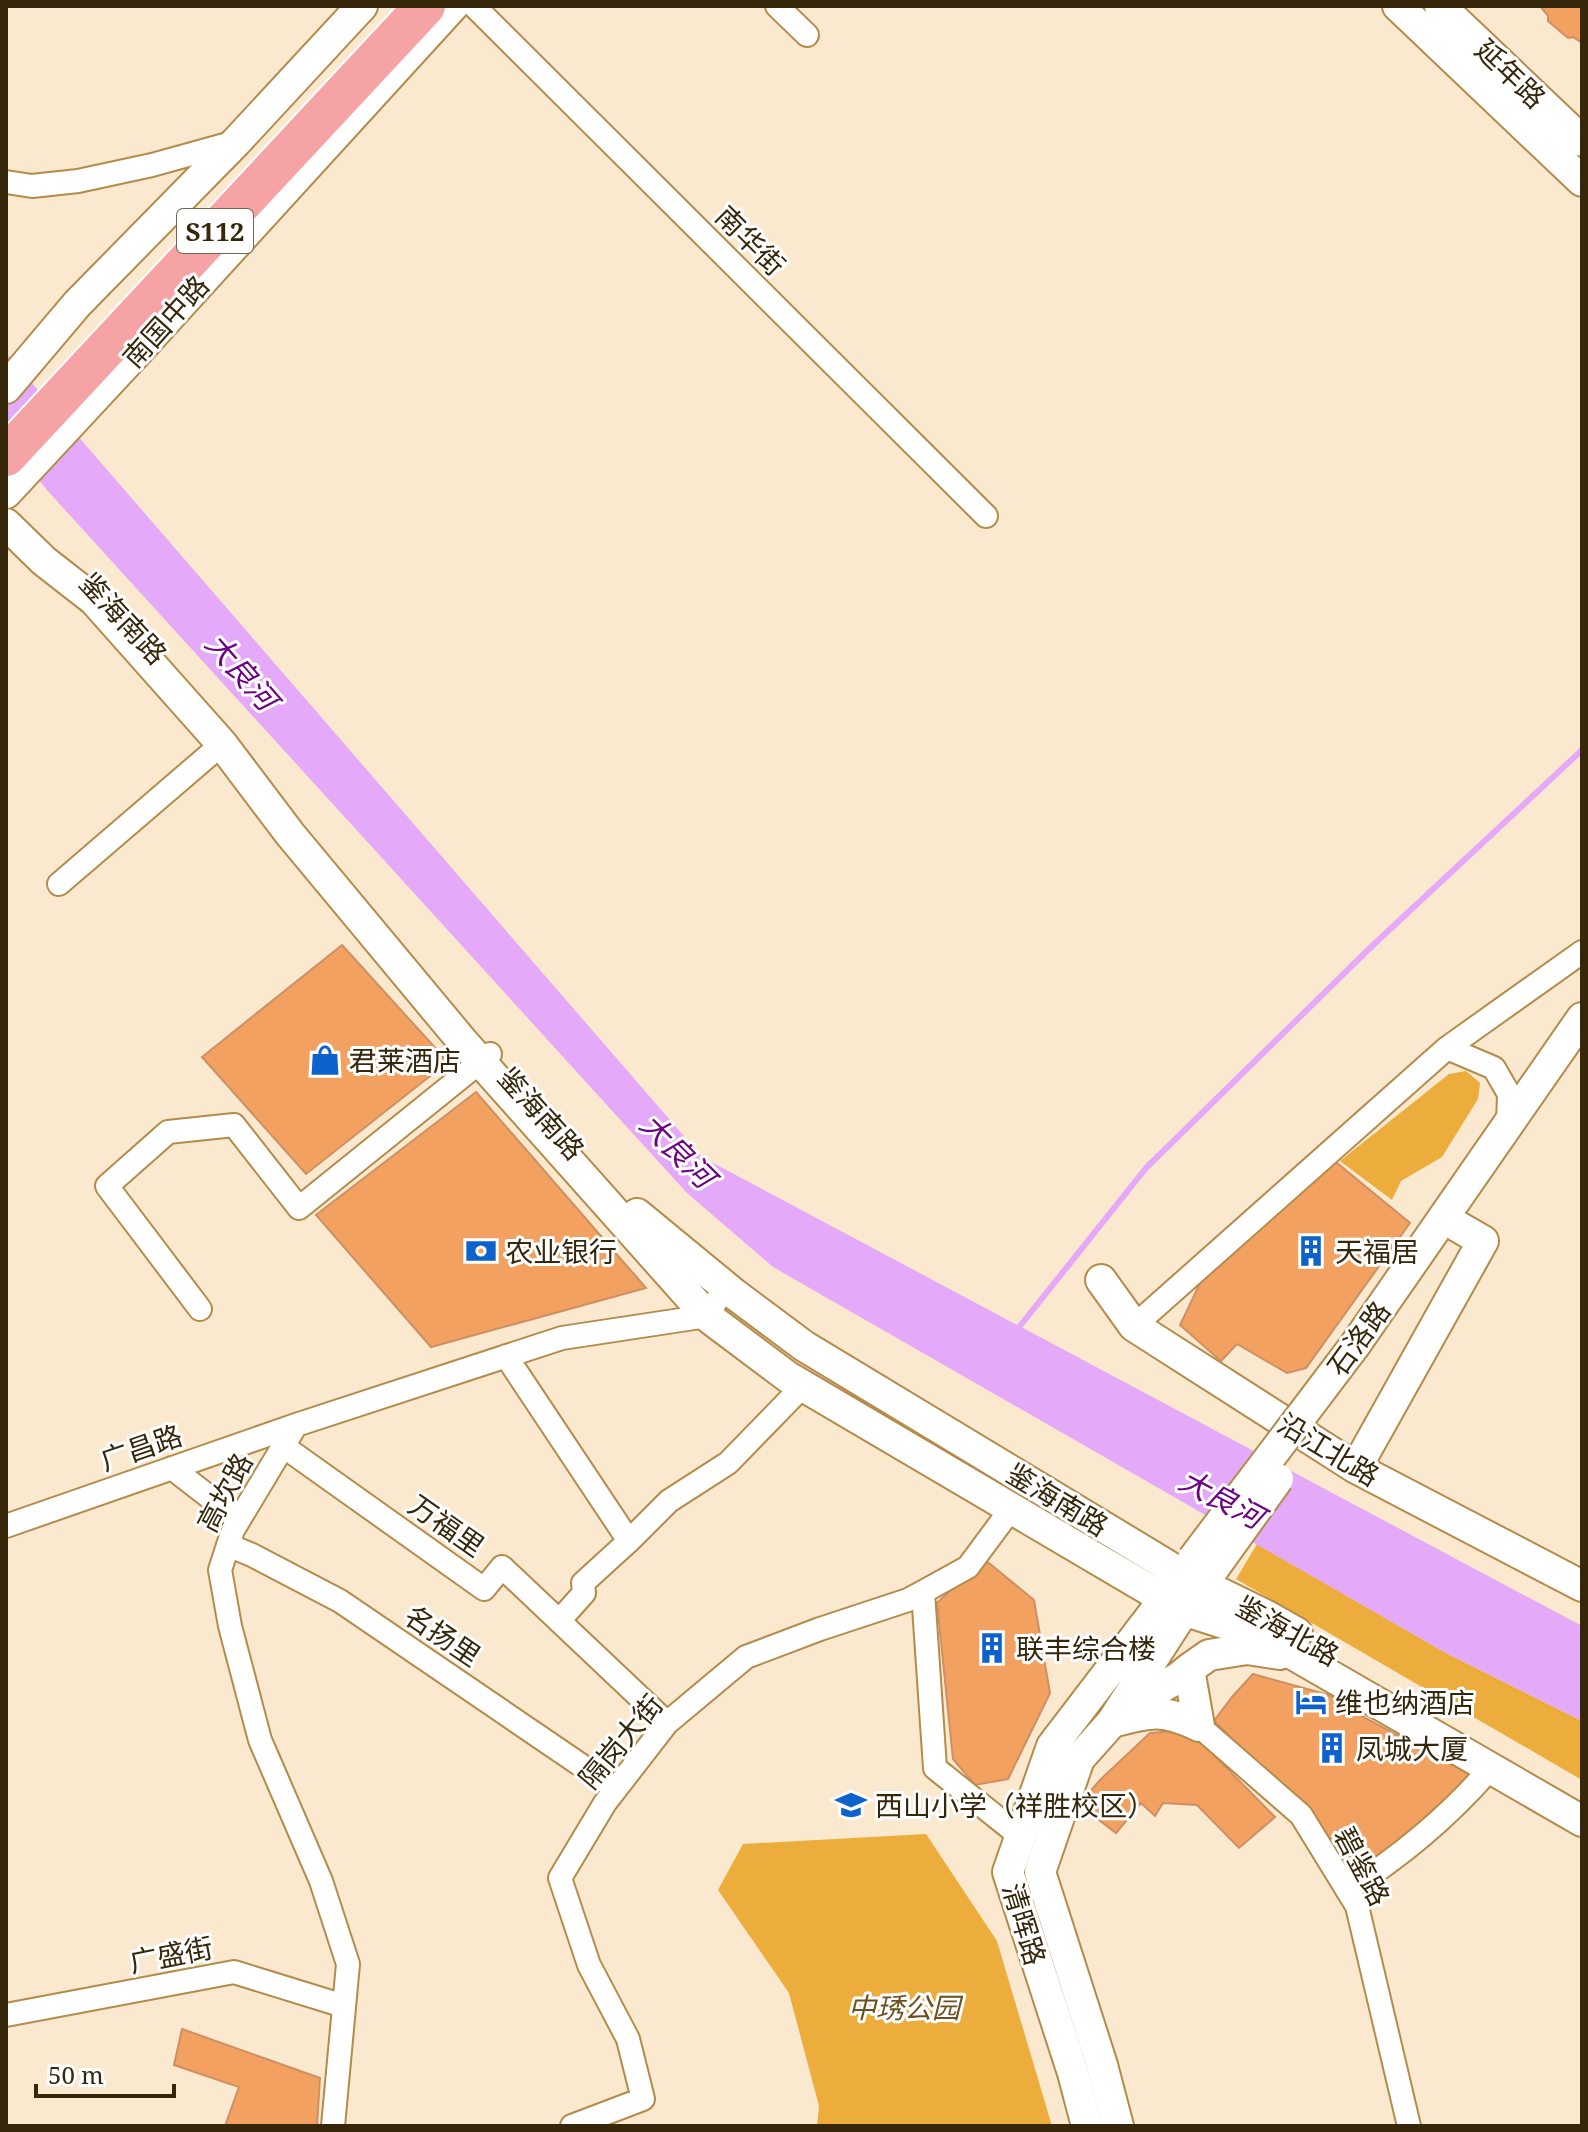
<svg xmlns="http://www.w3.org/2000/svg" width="1588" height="2132" font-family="'Noto Serif','Noto Sans SC',serif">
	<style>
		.green { fill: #ecad3c }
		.water { fill: #e5a9f9 }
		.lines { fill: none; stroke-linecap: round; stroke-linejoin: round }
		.stream { stroke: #e5a9f9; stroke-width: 6 }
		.building { fill: #f3a160; stroke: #ce9062; stroke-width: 2 }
		.street-casing { stroke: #b48b4a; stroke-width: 26 }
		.secondary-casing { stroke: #b48b4a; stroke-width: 34 }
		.street { stroke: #fff; stroke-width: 22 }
		.secondary { stroke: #fff; stroke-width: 30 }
		.secondary-bridge-casing { stroke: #b48b4a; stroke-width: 34; stroke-linecap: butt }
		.highway-bridge-casing { stroke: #fff; stroke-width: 44; stroke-linecap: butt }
		.secondary-bridge { stroke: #fff; stroke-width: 30 }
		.highway-bridge { stroke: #f5a3a5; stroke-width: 40 }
		.labels { text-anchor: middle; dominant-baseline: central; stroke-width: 6; stroke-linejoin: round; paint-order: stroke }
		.shield { fill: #fff; stroke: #726754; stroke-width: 2 }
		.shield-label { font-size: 26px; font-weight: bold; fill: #36260a }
		.street-label { font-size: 28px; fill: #36260a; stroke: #fff }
		.poi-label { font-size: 28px; fill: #36260a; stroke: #fff; text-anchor: start }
		.park-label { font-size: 28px; font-style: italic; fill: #6b4f1e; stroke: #fff }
		.water-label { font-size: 30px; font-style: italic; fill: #6c0385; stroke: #fff }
	</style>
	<rect width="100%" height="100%" fill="#fae8cf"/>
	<path class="green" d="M1466,1071l14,12 -2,16 -36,58 -41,24 -9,19 -52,-39 109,-87z
		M1257,1544l189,109 136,68v59l-346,-201z
		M926,1834l71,107 55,185h-235l2,-20 -30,-113 -71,-103 25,-46z"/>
	<path class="water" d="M6,353l696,804 880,469v95l-136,-68 -673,-386 -86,-74 -641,-704 -40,-49z"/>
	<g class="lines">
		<path class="stream" d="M1016,1331l130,-163 225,-221 211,-197"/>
	</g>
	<path class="building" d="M1540,6h42v37l-9,-6 -5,1 -20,-17v-5z
		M342,945l106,117 -142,112 -104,-117z
		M476,1092l170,196 -215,59 -115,-132z
		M1331,1158l79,65 -104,145 -19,5 -50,-29 -16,17 -41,-36 22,-46z
		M984,1559l50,41 16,93 -42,86 -33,6 -22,-26 -16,-156z
		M1253,1674l76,21 29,19 115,62 -57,56 -61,44 -43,-60 -98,-95 18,-24z
		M1175,1731l23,8 77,78 -36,31 -42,-43 -34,-2 -8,13 -14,-13 -25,30 -31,-24 -4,-7 19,-22 50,-47z
		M182,2029l138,49 -3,48h-92l14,-39 -65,-22z"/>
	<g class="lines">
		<defs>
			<path id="street" d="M474,6l512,510
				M777,6l30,29
				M6,182l26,4 46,-5 74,-16 83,-23
				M59,884l163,-140
				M1447,1048l135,-96
				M200,1309l-93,-123 61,-54 66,-7 65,83 191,-154
				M1134,1326l313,-278 47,20 15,26 -1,31
				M506,1356l123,185 -46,42 1,10 -25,28
				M296,1425l-63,105 -13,40 10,56 30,114 61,141 27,83 -15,162
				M283,1446l201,143 18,-22 165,156
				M172,1468l67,52
				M6,1526l290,-101 266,-87 145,-22 18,-29
				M629,1541l40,-40 59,-38 73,-75
				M228,1545l24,10 88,46 276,188
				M923,1592l12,176 85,68
				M1199,1726l102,89 56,91 52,220
				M1347,1890c51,-31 102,-74 141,-119
				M6,2015l228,-43 110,34
				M572,2126l71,-27 -15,-60 -39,-74 -29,-87 45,-75 62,-80 79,-66 74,-28 88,-29 15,-8 45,-25 43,-58"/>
			<path id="secondary" d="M1398,6l184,175
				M1440,6l142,135
				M6,388l71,-84 159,-162 126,-136
				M6,493l133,-143 314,-344
				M6,524l38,37 50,39 128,144 68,90 173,208 244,274 9,7 72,54 377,222 18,11 75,24 324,187
				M637,1214l96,79 71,53 379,229 84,41 30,17
				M1101,1280l33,46 222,142 226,118
				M1355,1345l227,-327
				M1356,1468l127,-227 -26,-15
				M1121,1710l57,-32 11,-9
				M1112,1722c38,-10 50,-14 87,4
				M1199,1726l-10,-57 20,-14 38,-6 33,5
				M1087,2126l-14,-53 -65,-201 44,-126 123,-161
				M1118,2126l-16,-61 -62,-193 39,-113 33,-37 82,-127"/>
		</defs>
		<use href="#street" class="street-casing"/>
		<use href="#secondary" class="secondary-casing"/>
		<use href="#street" class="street"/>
		<use href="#secondary" class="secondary"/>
		<defs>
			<path id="secondary-bridge" d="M1193,1559l162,-214
				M1214,1568l64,-89"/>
			<path id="highway-bridge" d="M6,456l419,-450"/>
		</defs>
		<use href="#secondary-bridge" class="secondary-bridge-casing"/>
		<use href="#highway-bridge" class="highway-bridge-casing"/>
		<use href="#secondary-bridge" class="secondary-bridge"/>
		<use href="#highway-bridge" class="highway-bridge"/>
	</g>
	<defs>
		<symbol id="shop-bare" viewBox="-9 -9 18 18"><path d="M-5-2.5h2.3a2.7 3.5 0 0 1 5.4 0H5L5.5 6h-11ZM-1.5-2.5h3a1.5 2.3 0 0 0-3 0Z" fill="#0d62cb" stroke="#fff" stroke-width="2.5" paint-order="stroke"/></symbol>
		<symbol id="bank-bare" viewBox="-9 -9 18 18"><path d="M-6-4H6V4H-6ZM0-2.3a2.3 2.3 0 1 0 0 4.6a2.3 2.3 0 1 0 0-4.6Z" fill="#0d62cb" stroke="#fff" stroke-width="2.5" paint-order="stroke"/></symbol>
		<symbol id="building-bare" viewBox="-9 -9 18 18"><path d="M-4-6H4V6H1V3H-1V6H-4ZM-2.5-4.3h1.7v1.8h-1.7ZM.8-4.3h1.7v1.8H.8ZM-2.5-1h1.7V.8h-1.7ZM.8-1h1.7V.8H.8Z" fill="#0d62cb" stroke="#fff" stroke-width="2.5" paint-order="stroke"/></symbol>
		<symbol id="hotel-bare" viewBox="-9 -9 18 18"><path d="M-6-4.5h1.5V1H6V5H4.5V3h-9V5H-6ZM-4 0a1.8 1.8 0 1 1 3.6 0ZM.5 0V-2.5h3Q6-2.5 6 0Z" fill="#0d62cb" stroke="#fff" stroke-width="2.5" paint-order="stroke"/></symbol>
		<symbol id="school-bare" viewBox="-9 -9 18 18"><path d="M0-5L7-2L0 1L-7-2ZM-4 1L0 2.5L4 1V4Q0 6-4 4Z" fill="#0d62cb" stroke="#fff" stroke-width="2.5" paint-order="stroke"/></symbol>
	</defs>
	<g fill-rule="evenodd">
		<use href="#shop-bare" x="303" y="1038" width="44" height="44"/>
		<use href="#bank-bare" x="459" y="1229" width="44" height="44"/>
		<use href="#building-bare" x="1289" y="1229" width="44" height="44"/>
		<use href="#building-bare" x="970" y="1626" width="44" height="44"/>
		<use href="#hotel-bare" x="1289" y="1680" width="44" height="44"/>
		<use href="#building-bare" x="1310" y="1726" width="44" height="44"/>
		<use href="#school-bare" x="829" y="1783" width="44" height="44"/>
	</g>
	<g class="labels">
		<rect class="shield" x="177" y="209" width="76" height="44" rx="6"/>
		<g class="shield-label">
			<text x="215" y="231">S112</text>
		</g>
		<g class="street-label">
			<text transform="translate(1511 73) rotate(44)">延年路</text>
			<text transform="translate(751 240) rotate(45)">南华街</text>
			<text transform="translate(165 321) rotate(-48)">南国中路</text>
			<text transform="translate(124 618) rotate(47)">鉴海南路</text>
			<text transform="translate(542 1113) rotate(48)">鉴海南路</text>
			<text transform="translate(1358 1338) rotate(-54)">石洛路</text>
			<text transform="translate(141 1447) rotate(-19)">广昌路</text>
			<text transform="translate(1329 1449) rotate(31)">沿江北路</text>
			<text transform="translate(224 1492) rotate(-62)">高坎路</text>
			<text transform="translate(1058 1499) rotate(31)">鉴海南路</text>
			<text transform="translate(447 1525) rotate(35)">万福里</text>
			<text transform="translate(1288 1630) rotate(29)">鉴海北路</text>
			<text transform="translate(443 1635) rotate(34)">名扬里</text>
			<text transform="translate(620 1741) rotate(-50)">隔岗大街</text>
			<text transform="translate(1363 1866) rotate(62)">碧鉴路</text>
			<text transform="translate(1025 1924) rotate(73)">清晖路</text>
			<text transform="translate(171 1954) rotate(-11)">广盛街</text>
		</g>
		<g class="poi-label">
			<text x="349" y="1060">君莱酒店</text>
			<text x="505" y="1251">农业银行</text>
			<text x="1335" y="1251">天福居</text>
			<text x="1016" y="1648">联丰综合楼</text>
			<text x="1335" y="1702">维也纳酒店</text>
			<text x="1356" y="1748">凤城大厦</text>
			<text x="875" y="1805">西山小学（祥胜校区）</text>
		</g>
		<g class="park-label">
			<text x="904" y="2007">中琇公园</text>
		</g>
		<g class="water-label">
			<text transform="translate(242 671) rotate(49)">大良河</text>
			<text transform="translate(678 1150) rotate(45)">大良河</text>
			<text transform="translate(1222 1498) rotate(28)">大良河</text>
		</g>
	</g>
	<rect width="1588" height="2132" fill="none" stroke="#36260a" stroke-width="16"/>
	<path d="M36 2084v12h138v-12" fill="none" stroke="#36260a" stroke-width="4"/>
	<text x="48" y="2084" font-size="24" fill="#36260a" stroke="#ffffff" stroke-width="6" paint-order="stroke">50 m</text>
</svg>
